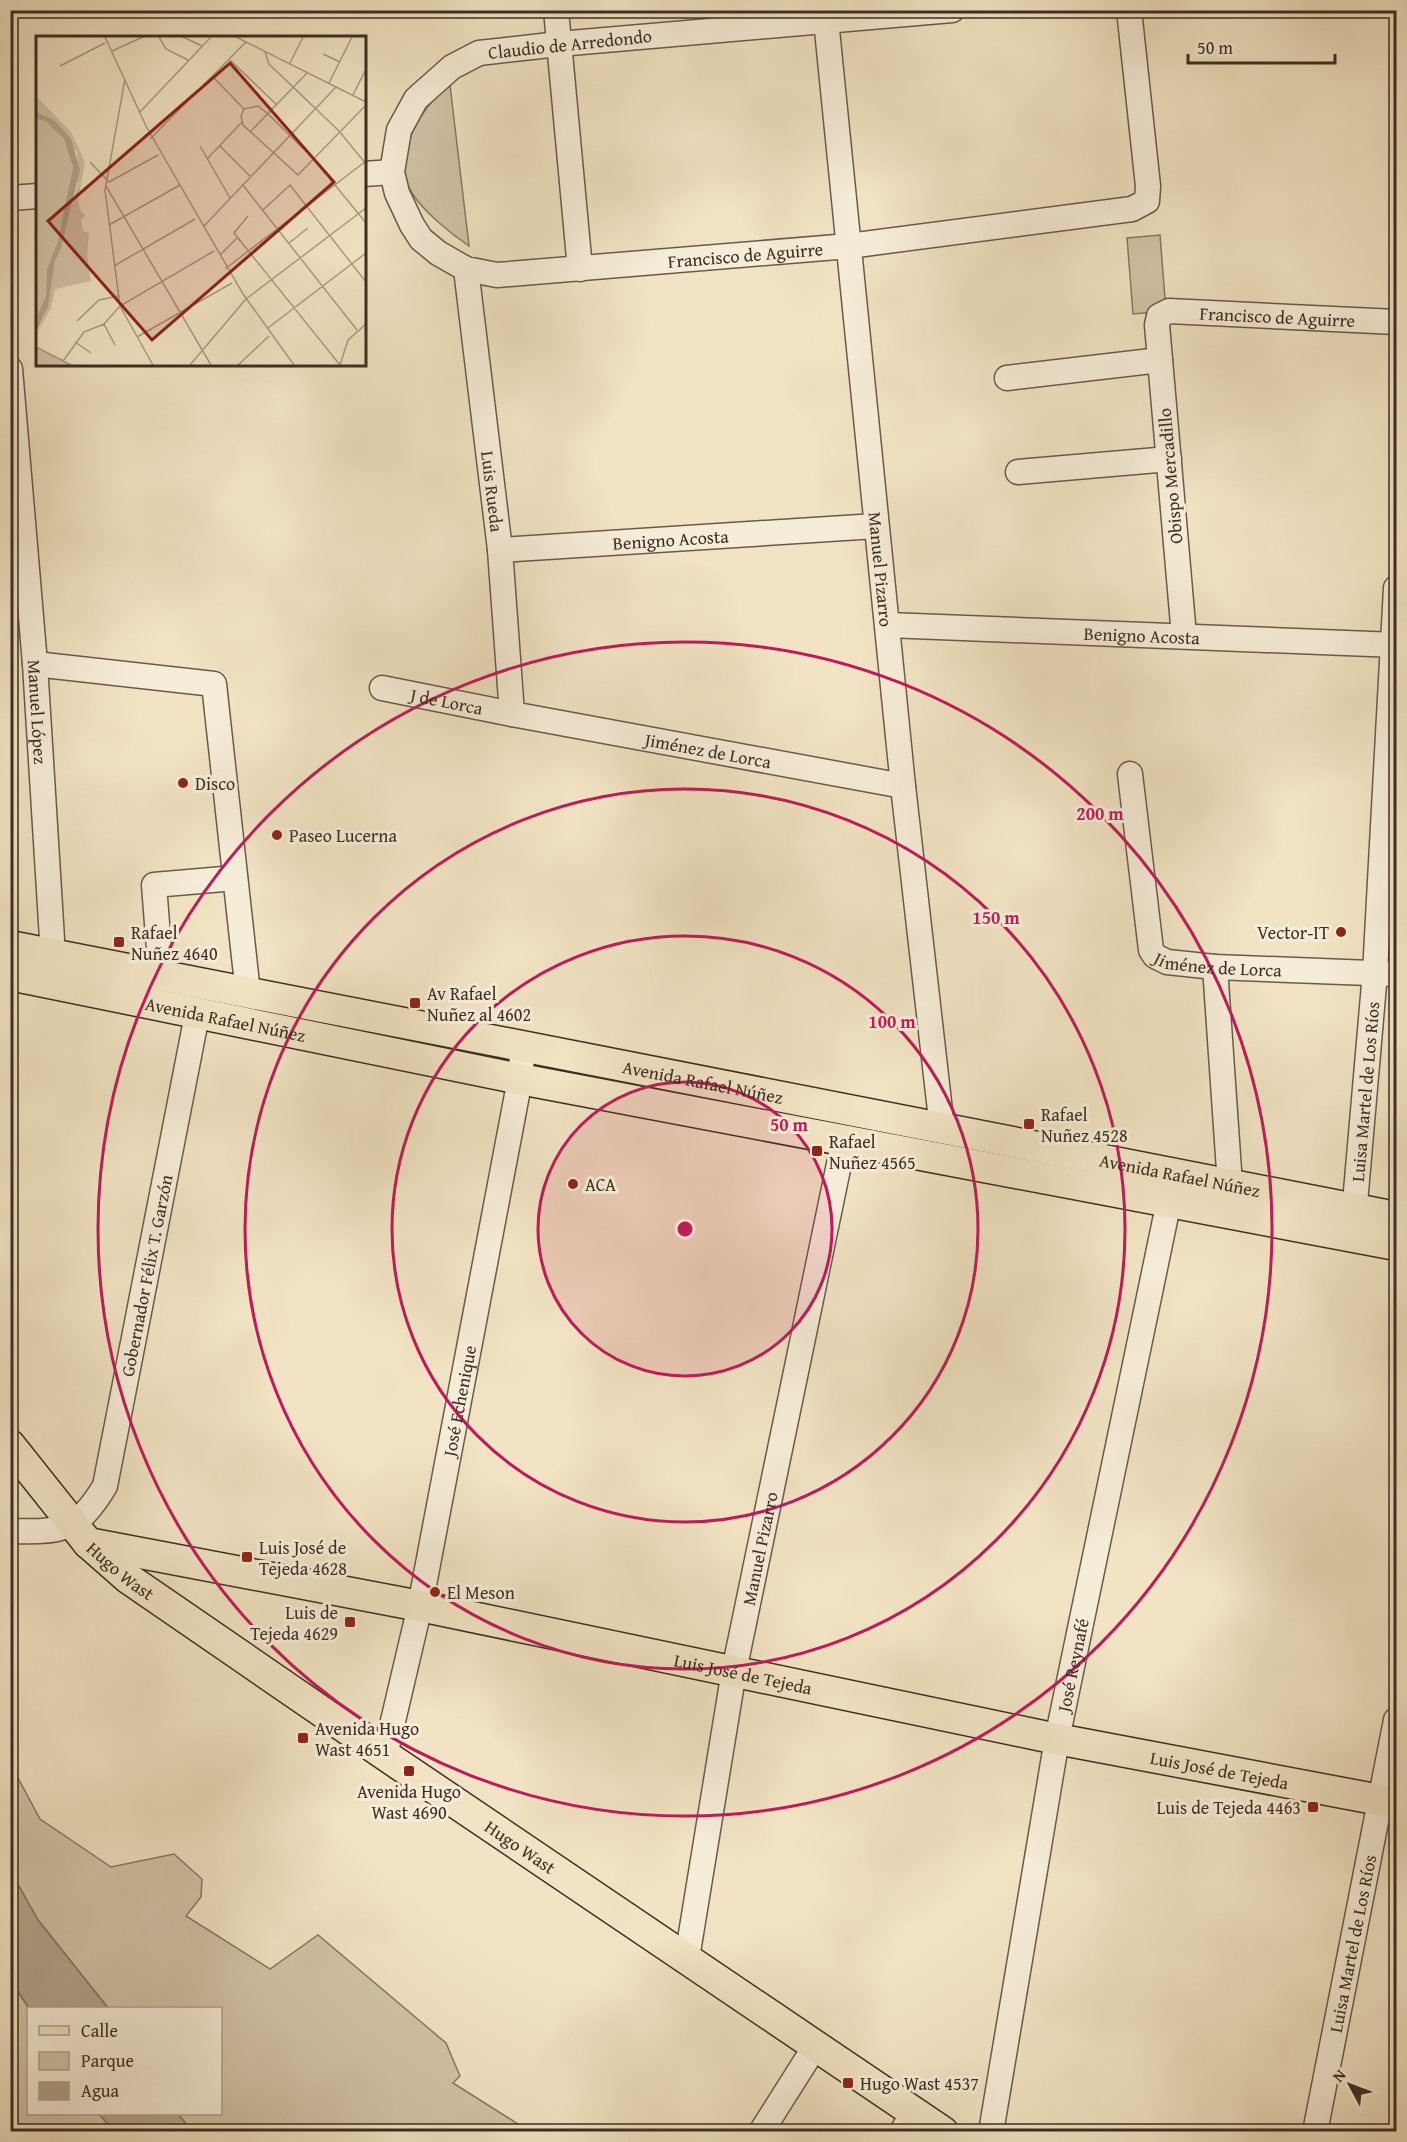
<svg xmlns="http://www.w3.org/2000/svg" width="1407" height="2142" font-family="'Gentium Book Plus',serif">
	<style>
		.green { fill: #d2c4a8; stroke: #877966; stroke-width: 1.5 }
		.water { fill: #b3a58d; stroke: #837563; stroke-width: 1.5 }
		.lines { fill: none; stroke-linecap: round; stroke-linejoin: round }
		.minor-casing { stroke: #695b4c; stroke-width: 27 }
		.major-casing { stroke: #3c2e25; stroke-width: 33 }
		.minor { stroke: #f6edd8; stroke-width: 24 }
		.major { stroke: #f1e3c3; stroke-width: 30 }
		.ring { fill: none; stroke: #c2185b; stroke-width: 3 }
		.poi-dot { fill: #8f2418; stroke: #f6edd8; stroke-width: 2 }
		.labels { text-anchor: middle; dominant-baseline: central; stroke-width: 6; stroke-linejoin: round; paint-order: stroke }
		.street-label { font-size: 18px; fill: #3c2e25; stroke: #f6edd8 }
		.poi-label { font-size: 18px; fill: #3c2e25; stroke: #f6edd8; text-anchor: start }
		.inset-road { fill: none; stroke: #a99b84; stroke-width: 1.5 }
		.view { fill: #8f2418; fill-opacity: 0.15; stroke: #8f2418; stroke-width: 3 }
		.inset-edge { fill: none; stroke: #3c2e25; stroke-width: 3 }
		.centre { fill: #c2185b; stroke: #f6edd8; stroke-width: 3 }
		.ring-label { font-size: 18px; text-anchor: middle; font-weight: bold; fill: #c2185b; stroke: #f6edd8; stroke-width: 6; stroke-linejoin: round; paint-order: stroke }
	</style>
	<rect width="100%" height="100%" fill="#f1e3c3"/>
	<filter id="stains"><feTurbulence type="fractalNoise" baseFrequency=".00333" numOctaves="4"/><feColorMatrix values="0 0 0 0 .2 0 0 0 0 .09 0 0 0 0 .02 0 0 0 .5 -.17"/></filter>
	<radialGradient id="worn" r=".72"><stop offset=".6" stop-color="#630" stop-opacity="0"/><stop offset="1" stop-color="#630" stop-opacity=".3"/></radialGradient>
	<path class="green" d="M450,85l19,161c-18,-12 -46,-35 -57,-53 -22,-34 9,-88 38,-108z
		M1160,235l6,76 -33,3 -6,-76z
		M10,1763l30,56 71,48 63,-13 28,25 -1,18 -15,19 84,53 48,-34 128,108 14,33 -7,7 76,48h-337l-14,-17h42v-106h-112l-70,-88 -27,-48z
		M10,1981l19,27 -1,106h71l15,17h-103z"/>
	<path class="water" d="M11,1872l27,48 70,88h-79l-18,-27z
		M99,2114h79l14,17h-78z"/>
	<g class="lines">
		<defs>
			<g id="minor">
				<path d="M556,10l24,259"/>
				<path id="s1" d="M825,10l78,776 39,342"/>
				<path id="s2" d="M952,10l-393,34 -80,9 -27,14 -36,32 -17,31 -7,42 5,21 15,32 9,14 17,14 28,16 31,6 352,-29 283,-37 15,-8 1,-15 -19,-176"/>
				<path d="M364,174l28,-2"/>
				<path d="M10,198l28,-2"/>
				<path id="s3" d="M466,269l34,281 12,164"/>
				<path id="s4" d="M10,369l25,295 17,275 -4,32"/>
				<path d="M1007,378l153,-18"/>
				<path d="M1018,472l151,-13"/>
				<path id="s5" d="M500,550l376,-24"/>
				<path id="s6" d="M888,625l508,20"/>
				<path id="s7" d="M1184,636l-27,-311 2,-9 10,-5 227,11"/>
				<path d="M35,664l179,20 34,309"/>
				<path id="s8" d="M382,688l130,26 391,72"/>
				<path id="s9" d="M1130,774l21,176 4,6 12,6 48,5 181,7"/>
				<path d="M1215,967l15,218"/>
				<path d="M161,975l-7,-90 81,-7"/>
				<path id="s10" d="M1353,1226l22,-253 21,-385"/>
				<path id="s11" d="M10,1531c51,1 67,1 95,-45l92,-471"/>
				<path id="s12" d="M385,1755l35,-149 100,-527 3,-32"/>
				<path id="s13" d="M687,1958l47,-287 110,-531"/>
				<path d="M761,2132l55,-87"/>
				<path d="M902,2132l11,-20"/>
				<path id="s14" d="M991,2132l66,-393 112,-538"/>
				<path id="s15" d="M1315,2132l81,-412"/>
			</g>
			<g id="major">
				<path id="s16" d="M10,946l1386,271"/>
				<path id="s17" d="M10,975l510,104 876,166"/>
				<path id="s18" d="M10,1445l78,98 41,36 256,176 558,377"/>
				<path id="s19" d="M88,1543l332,63 637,133 339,64"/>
			</g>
		</defs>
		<use href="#minor" class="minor-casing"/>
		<use href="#major" class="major-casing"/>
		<use href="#minor" class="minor"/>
		<use href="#major" class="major"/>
	</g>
	<circle cx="685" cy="1229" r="147" fill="#c2185b" fill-opacity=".12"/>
	<g class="ring">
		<circle cx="685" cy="1229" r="147"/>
		<circle cx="685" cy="1229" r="293"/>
		<circle cx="685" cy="1229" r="440"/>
		<circle cx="685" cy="1229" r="587"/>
	</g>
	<g class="poi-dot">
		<circle cx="183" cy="783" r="6"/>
		<circle cx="277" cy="835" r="6"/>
		<circle cx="1341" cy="932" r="6"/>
		<rect x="113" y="936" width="12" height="12" rx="3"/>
		<rect x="409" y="997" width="12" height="12" rx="3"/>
		<rect x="1023" y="1118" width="12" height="12" rx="3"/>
		<rect x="811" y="1145" width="12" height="12" rx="3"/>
		<circle cx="573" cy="1184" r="6"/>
		<rect x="241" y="1551" width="12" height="12" rx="3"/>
		<circle cx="435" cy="1592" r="6"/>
		<rect x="344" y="1616" width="12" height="12" rx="3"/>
		<rect x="297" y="1732" width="12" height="12" rx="3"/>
		<rect x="403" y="1765" width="12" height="12" rx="3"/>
		<rect x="1307" y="1801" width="12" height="12" rx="3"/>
		<rect x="842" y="2077" width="12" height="12" rx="3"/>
	</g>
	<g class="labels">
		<g class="street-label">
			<text transform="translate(570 44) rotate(-6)">Claudio de Arredondo</text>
			<text stroke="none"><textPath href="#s2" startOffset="1040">Francisco de Aguirre</textPath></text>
			<text stroke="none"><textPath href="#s7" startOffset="441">Francisco de Aguirre</textPath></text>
			<text transform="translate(1170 476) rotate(-95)">Obispo Mercadillo</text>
			<text stroke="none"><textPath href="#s3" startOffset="224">Luis Rueda</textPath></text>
			<text stroke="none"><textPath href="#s5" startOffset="171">Benigno Acosta</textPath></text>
			<text stroke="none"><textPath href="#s1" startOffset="562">Manuel Pizarro</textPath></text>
			<text stroke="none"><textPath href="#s6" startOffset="254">Benigno Acosta</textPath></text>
			<text stroke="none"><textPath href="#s8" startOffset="66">J de Lorca</textPath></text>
			<text stroke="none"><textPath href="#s4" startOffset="344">Manuel López</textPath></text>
			<text stroke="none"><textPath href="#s8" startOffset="332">Jiménez de Lorca</textPath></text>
			<text stroke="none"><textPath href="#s9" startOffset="249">Jiménez de Lorca</textPath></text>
			<text stroke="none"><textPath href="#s17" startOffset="220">Avenida Rafael Núñez</textPath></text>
			<text stroke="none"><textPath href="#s16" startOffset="706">Avenida Rafael Núñez</textPath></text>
			<text stroke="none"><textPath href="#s10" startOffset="135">Luisa Martel de Los Ríos</textPath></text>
			<text stroke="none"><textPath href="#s16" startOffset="1192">Avenida Rafael Núñez</textPath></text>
			<text stroke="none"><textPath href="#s11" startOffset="328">Gobernador Félix T. Garzón</textPath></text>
			<text stroke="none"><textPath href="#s12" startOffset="362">José Echenique</textPath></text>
			<text stroke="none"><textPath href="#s13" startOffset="416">Manuel Pizarro</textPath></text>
			<text stroke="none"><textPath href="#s18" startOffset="168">Hugo Wast</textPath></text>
			<text stroke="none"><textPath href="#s14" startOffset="474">José Reynafé</textPath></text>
			<text stroke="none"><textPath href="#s19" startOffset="668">Luis José de Tejeda</textPath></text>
			<text stroke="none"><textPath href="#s19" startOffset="1154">Luis José de Tejeda</textPath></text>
			<text stroke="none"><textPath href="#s18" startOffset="654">Hugo Wast</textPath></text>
			<text stroke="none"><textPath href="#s15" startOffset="192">Luisa Martel de Los Ríos</textPath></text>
		</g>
		<g class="poi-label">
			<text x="195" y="783">Disco</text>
			<text x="289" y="835">Paseo Lucerna</text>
			<text x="131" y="932">Rafael<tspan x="131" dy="21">Nuñez 4640</tspan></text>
			<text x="1329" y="932" text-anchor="end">Vector-IT</text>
			<text x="427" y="993">Av Rafael<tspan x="427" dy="21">Nuñez al 4602</tspan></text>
			<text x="1041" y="1114">Rafael<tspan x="1041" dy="21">Nuñez 4528</tspan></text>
			<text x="829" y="1141">Rafael<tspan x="829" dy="21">Nuñez 4565</tspan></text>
			<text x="585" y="1184">ACA</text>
			<text x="259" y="1547">Luis José de<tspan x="259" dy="21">Tejeda 4628</tspan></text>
			<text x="447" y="1592">El Meson</text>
			<text x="338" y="1612" text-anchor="end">Luis de<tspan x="338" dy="21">Tejeda 4629</tspan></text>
			<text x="315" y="1728">Avenida Hugo<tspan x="315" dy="21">Wast 4651</tspan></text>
			<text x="409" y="1791" text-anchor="middle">Avenida Hugo<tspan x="409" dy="21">Wast 4690</tspan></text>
			<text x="1301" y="1807" text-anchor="end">Luis de Tejeda 4463</text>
			<text x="860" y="2083">Hugo Wast 4537</text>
		</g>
	</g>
	<g transform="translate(36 36)">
		<rect width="330" height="330" fill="#f1e3c3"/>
		<path d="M0,60l35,36 14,30 -7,39 2,9 5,5 -4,5 2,11 6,2 -2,23 4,25 -36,8 -4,19 -15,27 12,-28 7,-46 23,-77 -1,-32 -33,-38 -8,-3zM0,83l10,2 13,12 11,15 3,19 -15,75 -11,27 -1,27 -10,22zM0,312l34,17h-34z" fill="#d2c4a8"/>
		<path d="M0,75l19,10 16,18 9,31 -19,78 -6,13 -7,46 -12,25v-14l10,-22 1,-27 11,-28 15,-74 -9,-28 -18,-18 -10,-2z" fill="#b3a58d"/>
		<path class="inset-road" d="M69,1l41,89 34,59 63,109 51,71M123,1l7,12 22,11M147,1l19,9M200,1l130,65M76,15l31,-14M229,16l4,12 70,67 27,33M287,18l17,8M194,24l46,44M254,27l13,-26M24,30l45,-23M177,41l31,32M89,43l-20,111 15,116 33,59M293,47l23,-46M317,59l13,-26M208,73l-3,7 2,9 55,50 68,-70M208,73l14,-3 10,8 45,44 53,65M104,76l71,-75M214,96l58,-60M114,103l96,-97M164,110l30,52M184,110l30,30M171,123l35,-37M54,126l19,20 49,-27M206,148l115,146M70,150l105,179M227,174l27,-25 76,97M212,180l-14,17 106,132M73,189l71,-40M168,190l132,-139M253,207l19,-15M184,219l18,-18M78,230l81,-47M189,233l141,-108M210,263l120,-91M41,285l22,-21 19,-4M68,288l11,21M232,292l98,-75M101,301l95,-54M39,306l16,11M0,311l35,18M27,325l21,-29 20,-8 16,-18 94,-55M154,329l56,-66M202,329l31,-29M304,329l8,-25 18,-16"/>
		<path class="view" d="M194,27l104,119 -182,158 -104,-119z"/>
		<rect width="330" height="330" class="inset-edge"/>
	</g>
	<circle cx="685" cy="1229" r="9" class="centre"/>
	<g class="ring-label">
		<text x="1100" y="820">200 m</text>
		<text x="996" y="924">150 m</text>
		<text x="892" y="1028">100 m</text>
		<text x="789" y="1131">50 m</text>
	</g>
	<rect width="1407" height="2142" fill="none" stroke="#f1e3c3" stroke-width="36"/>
	<rect x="12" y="12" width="1383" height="2118" fill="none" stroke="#3c2e25" stroke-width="3"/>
	<rect x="18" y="18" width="1371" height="2106" fill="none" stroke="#3c2e25" stroke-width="1.5"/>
	<rect x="27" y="2007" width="195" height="108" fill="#f6edd8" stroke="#aca190" stroke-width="1.5"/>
	<rect x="39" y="2026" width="30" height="9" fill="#f1e3c3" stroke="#aca190" stroke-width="1.5"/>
	<text x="81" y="2037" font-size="18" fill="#3c2e25">Calle</text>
	<rect x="39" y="2052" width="30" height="18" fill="#d2c4a8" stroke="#aca190" stroke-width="1.5"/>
	<text x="81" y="2067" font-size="18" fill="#3c2e25">Parque</text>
	<rect x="39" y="2082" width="30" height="18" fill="#b3a58d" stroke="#aca190" stroke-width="1.5"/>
	<text x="81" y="2097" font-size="18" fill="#3c2e25">Agua</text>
	<g transform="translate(1350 2085) rotate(311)" stroke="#f6edd8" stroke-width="4.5" paint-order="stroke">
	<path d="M0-4.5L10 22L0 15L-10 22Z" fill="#3c2e25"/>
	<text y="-9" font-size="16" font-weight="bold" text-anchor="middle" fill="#3c2e25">N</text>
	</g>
	<path d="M1188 54v9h147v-9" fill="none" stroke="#3c2e25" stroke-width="3"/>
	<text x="1197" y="54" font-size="18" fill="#3c2e25" stroke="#f6edd8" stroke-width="4.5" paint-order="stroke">50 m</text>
	<rect width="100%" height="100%" filter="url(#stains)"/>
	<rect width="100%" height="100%" fill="url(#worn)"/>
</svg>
